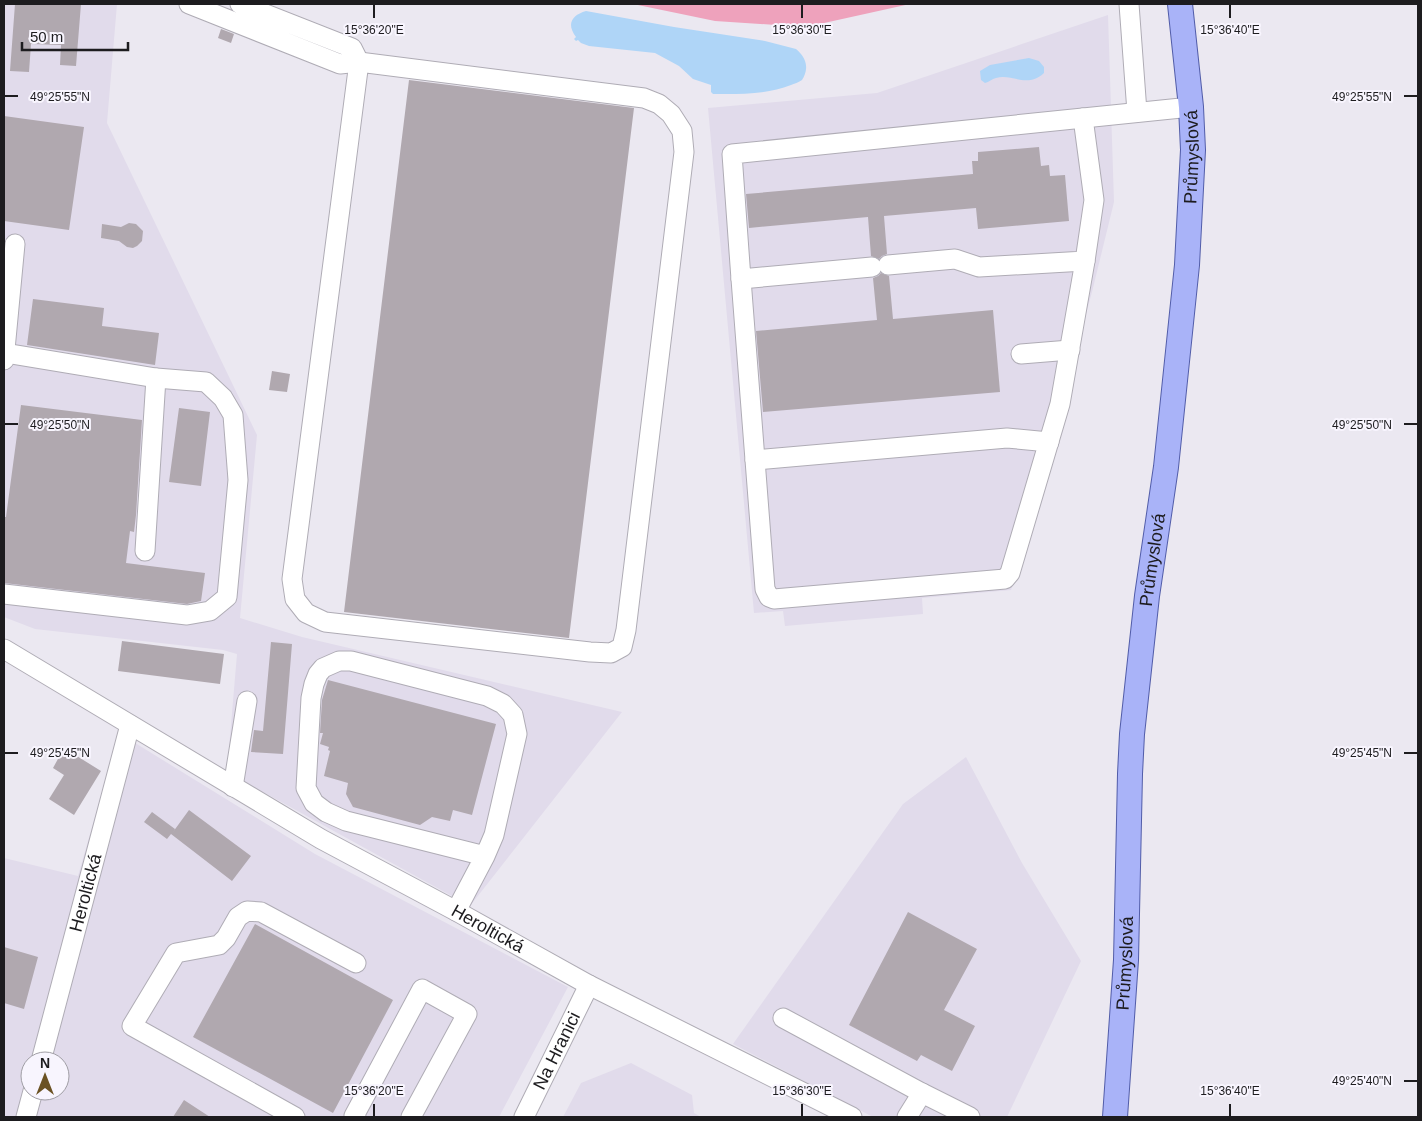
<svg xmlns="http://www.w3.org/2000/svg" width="1422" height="1121" font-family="Helvetica,sans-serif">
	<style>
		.built { fill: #e1dbeb; fill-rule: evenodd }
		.green { fill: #eea2bc }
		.water { fill: #afd5f7 }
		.building { fill: #b0a8af }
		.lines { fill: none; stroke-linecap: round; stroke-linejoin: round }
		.minor-casing { stroke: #afacb5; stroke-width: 21 }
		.major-casing { stroke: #525da9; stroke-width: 26 }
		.minor { stroke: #fff; stroke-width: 19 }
		.major { stroke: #a9b3f8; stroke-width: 24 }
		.ticks { fill: none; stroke: #1d1c1f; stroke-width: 2 }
		.labels { text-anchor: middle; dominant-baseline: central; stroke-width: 4; stroke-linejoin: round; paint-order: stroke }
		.street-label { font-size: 18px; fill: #1d1c1f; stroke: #f8f5fe }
		.ticks-label { font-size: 12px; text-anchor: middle; fill: #1d1c1f; stroke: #f8f5fe; stroke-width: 4; stroke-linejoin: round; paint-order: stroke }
	</style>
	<rect width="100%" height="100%" fill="#ebe8f1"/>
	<path class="built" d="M4,4h113l-10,119 150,312 -17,183 62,19 320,75 -152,194 -243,-134 10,-118 -14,-4 -188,-21 -31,-12z
		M1108,15l6,187 -22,90 -81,298 -89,8 1,16 -138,12 -2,-15 -29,2 -46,-505 169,-15z
		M119,733l196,121 253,133 -69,130h-495v-259l74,18zM30,1061h30v30h-30z
		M966,757l56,106 59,98 -74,156h-134l-140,-73 170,-240z
		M631,1063l61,32 2,18 7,4h-138l18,-34z"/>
	<path class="green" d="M633,4h277l-104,23 -91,-6z"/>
	<path class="water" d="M586,11l88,16 91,14 31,8c6,5 11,12 10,20 0,3 -2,8 -4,11 -3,2 -8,4 -11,5 -25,10 -52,9 -78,9l-2,-2v-7l-18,-6 -14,-13 -24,-13 -66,-7 -8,-3 -3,-3 -2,1 -2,-2 2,-2c-10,-13 -4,-22 10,-26z
		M1029,58l10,3 5,6v6c-17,16 -32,0 -48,5 -4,1 -7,4 -11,5l-4,-3 -1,-9 10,-6z"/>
	<path class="building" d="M15,4h66l-5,62 -16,-1 1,-20 -30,-1 -2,28 -19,-1z
		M221,29l13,5 -3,9 -13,-5z
		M409,80l225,28 -65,530 -225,-26z
		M4,116l80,11 -15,103 -65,-9z
		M1039,147l2,19 8,-1 1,11 15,-1 4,46 -91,8 -2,-21 -92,8 3,38 -5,2 -3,3 -8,-3 -3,-39 -119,11 -3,-34 227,-20 -1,-13h6v-9z
		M129,223l7,1 7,7 -1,10 -5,5 -4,2 -6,-1 -8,-6 -18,-3 1,-14 19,3z
		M881,273l8,3 4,43 100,-9 7,82 -237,20 -7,-81 121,-11 -4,-42 5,-2z
		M33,299l71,9 -2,18 57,7 -4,32 -128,-20z
		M272,371l18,3 -3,18 -18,-2z
		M21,405l121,15 -6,95 -2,17 -4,-1 -4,32 79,10 -4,28 -14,3 -183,-21v-66h2z
		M179,408l31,4 -9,74 -32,-4z
		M122,641l102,13 -4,30 -102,-13z
		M271,642l21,2 -9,110 -32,-2 3,-22 9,1z
		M328,680l168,44 -24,91 -19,-5 -3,11 -18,-4 -12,8 -67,-18 -7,-13 2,-11 -24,-7 6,-25 -2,-1 1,-3 -9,-3 3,-11h-3l2,-33z
		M64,748l37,23 -27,44 -25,-16 15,-24 -11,-7z
		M189,810l62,46 -19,25 -61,-47 -4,5 -23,-17 8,-10 23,17 -2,3z
		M908,912l69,37 -33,61 31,16 -23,45 -31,-16 -4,6 -68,-36z
		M255,924l138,76 -60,113 -140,-76z
		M4,947l34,10 -14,52 -20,-6z
		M184,1100l26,17h-37z"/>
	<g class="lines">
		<defs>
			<g id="minor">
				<path d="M189,4l151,60 19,-2 -7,-14 -112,-44"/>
				<path d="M1129,4l8,108"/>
				<path d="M359,62l285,36 15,6 12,10 11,17 2,21 -58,478 -4,17 -11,6 -21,-1 -265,-30 -19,-9 -11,-14 -3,-20z"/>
				<path d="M888,265l67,-6 24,8 106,-6 9,-61 -11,-82"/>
				<path d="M872,267l-131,12 -9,-125 459,-47"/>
				<path d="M741,279l24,310 4,8 5,2 231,-20 5,-6 50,-169 25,-143"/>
				<path d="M1021,354l49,-4"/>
				<path d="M4,360l11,-116"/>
				<path d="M755,460l252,-22 42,4"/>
				<path d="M145,551l11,-173"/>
				<path d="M4,594l183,21 23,-4 17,-14 11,-117 -5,-65 -10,-17 -17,-16 -50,-4 -151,-25"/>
				<path id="s1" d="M4,649l317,190 135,72 133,74 263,132"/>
				<path d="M233,787l14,-86"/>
				<path d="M456,911l29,-55 9,-21 23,-101 -4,-19 -10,-11 -16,-8 -136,-35h-12l-16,7 -5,6 -4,10 -3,14 -5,90 8,15 12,9 20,9 139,35"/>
				<path d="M783,1018l139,75 48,24"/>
				<path id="s2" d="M41,1061l89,-336"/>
				<path d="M26,1117l7,-26"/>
				<path d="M295,1117l-163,-91 44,-73 43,-8 7,-7 12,-21 9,-6 14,1 95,51"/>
				<path d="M356,1117l-2,-1 68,-127 45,25 -56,103"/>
				<path id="s3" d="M524,1117l65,-132"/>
				<path d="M907,1117l15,-24"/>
			</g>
			<g id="major">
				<path id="s4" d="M1115,1117l11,-157 4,-186 2,-40 15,-138 19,-129 21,-202 6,-115 -2,-43 -11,-103"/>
			</g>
		</defs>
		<use href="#minor" class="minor-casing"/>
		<use href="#major" class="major-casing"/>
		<use href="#minor" class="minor"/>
		<use href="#major" class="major"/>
	</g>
	<path class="ticks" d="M374,5v13M802,5v13M1230,5v13M5,96h13M1404,96h13M5,424h13M1404,424h13M5,753h13M1404,753h13M1404,1081h13M374,1104v12M802,1104v12M1230,1104v12"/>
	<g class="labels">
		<g class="street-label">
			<text stroke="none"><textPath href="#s4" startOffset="964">Průmyslová</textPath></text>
			<text stroke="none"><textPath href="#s4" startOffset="559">Průmyslová</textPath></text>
			<text stroke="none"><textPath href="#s2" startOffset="174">Heroltická</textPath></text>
			<text stroke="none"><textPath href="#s1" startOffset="559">Heroltická</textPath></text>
			<text stroke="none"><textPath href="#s4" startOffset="154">Průmyslová</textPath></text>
			<text stroke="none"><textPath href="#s3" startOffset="74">Na Hranici</textPath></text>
		</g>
	</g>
	<g class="ticks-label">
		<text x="374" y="34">15°36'20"E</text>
		<text x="802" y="34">15°36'30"E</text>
		<text x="1230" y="34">15°36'40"E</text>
		<text x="60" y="101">49°25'55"N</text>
		<text x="1362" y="101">49°25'55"N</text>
		<text x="60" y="429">49°25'50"N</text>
		<text x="1362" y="429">49°25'50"N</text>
		<text x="60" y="757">49°25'45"N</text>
		<text x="1362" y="757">49°25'45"N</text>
		<text x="1362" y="1085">49°25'40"N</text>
		<text x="374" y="1095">15°36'20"E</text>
		<text x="802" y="1095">15°36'30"E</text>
		<text x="1230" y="1095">15°36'40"E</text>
	</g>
	<rect width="1422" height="1121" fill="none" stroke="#1d1c1f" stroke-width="10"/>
	<g transform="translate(45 1076)"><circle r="24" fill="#f8f5fe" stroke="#a09ea5"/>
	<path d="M0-4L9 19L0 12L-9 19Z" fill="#6b5223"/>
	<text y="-8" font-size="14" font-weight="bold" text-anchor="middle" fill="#1d1c1f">N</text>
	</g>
	<path d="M22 42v8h106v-8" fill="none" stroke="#1d1c1f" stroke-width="2.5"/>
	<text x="30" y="42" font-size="15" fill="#1d1c1f" stroke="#f8f5fe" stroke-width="4" paint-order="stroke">50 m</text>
</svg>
